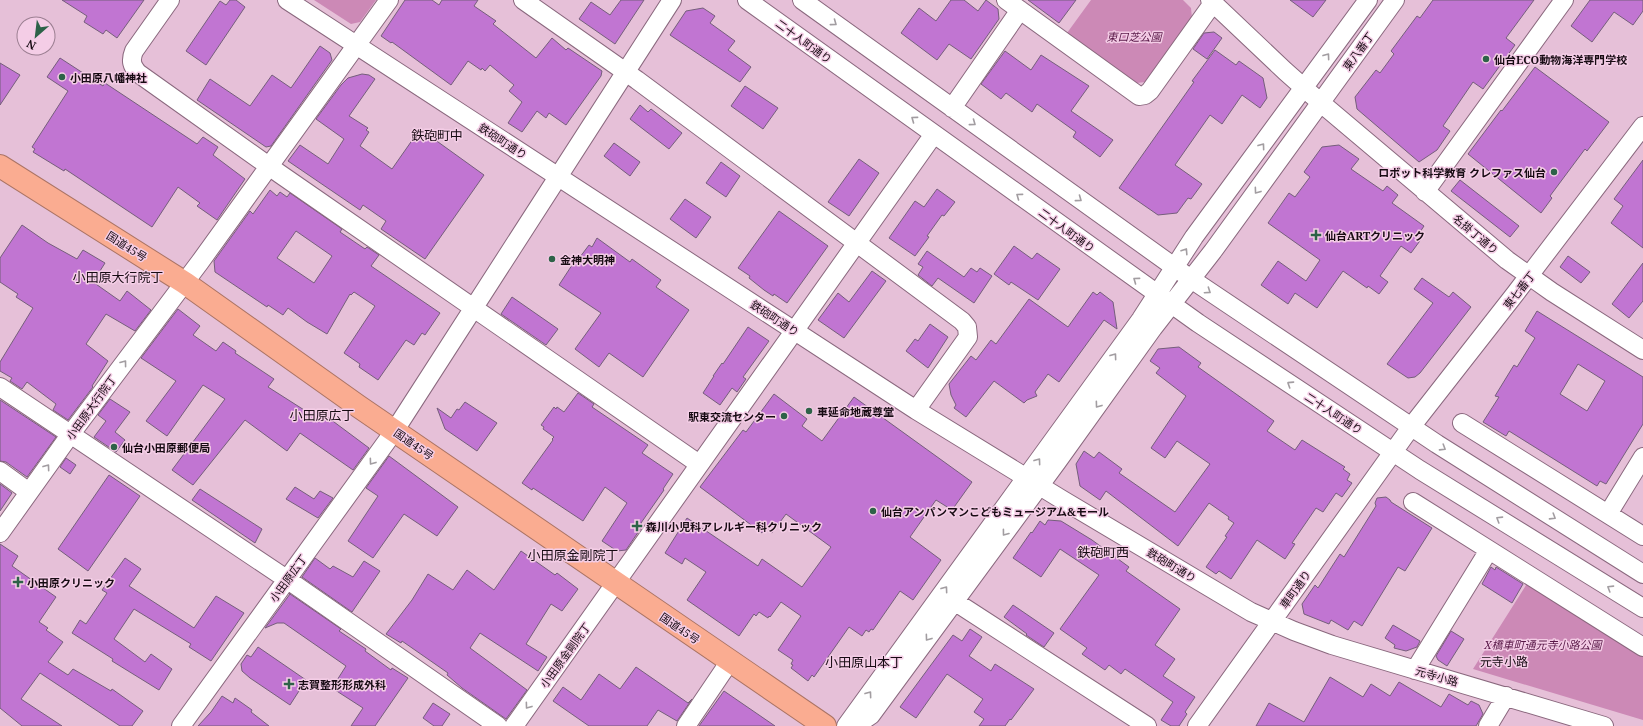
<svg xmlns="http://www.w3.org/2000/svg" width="1643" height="726" font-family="'Noto Serif','Noto Sans JP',serif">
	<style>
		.green { fill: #cc89b6 }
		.building { fill: #c175d2; stroke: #755e7b; fill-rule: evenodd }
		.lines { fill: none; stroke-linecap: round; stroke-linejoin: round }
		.minor-casing { stroke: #8a687e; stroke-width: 20 }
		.highway-casing { stroke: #ab7465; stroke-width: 24 }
		.minor { stroke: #fff; stroke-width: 18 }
		.highway { stroke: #faac91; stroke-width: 22 }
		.oneway { stroke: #a29da1 }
		.poi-dot { fill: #2d6248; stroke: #f4cde6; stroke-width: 1.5 }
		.labels { text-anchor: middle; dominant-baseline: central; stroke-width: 3; stroke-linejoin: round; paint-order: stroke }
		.park-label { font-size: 11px; font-style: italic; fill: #581747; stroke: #f4cde6 }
		.street-label { font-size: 11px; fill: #170b13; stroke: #f4cde6 }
		.poi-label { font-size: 11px; font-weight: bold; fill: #170b13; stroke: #f4cde6; text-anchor: start }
		.neighbourhood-label { font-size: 12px; fill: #170b13; stroke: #f4cde6 }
		.quarter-label { font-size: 13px; fill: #170b13; stroke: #f4cde6 }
	</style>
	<rect width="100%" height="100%" fill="#e6c0d8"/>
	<path class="green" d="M314,0h62l-16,22 -9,2z
		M1091,0h92l8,8 1,10 -47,64 -8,1 -70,-50z
		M1528,582l115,73v65l-170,-51z"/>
	<path class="building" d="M62,0h82l-27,38 -11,-8 -3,4 -19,-12 3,-6z
		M230,0h6l9,7 -39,58 -20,-14 34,-50 6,4z
		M405,0h27l7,5 3,-5h36l-4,6 22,15 -3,3 43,34 16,-20 14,12 2,-2 34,23 -1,5 -35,49 -17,-12 -3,5 -9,-7 -15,21 -14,-9 14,-21 -13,-11 5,-6 -24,-20 -5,6 -3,-3 -1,2 -13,-9 -17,24 -59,-43 -1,1 -10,-7z
		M621,0h23l-29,44 -36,-25 12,-17 19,13z
		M951,0h13l14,11 8,-11 12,9 1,10 -28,40 -22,-15 -12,16 -36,-27 18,-25 17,13z
		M1028,0h48l-17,23z
		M1290,0h36l-13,17z
		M1433,0h101l-28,38 9,7 -32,44 -10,-7 -30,44 7,5 -13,19 -18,12 -62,-53 -2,-12 21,-27 4,3 14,-19 -3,-3 26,-35 3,2z
		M1590,0h53v11l-10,14 -19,-13 -22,30 -21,-16z
		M703,8l12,8 -5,7 25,18 -7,9 23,17 -11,15 -70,-47 16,-24z
		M1214,32l8,6 -15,21 -14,-10 11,-16z
		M320,46l10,7 2,7 -61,86 -5,1 -69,-47 13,-21 40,27 22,-31 19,13z
		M1215,50l21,15 3,-4 24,17 4,20 -7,10 -18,-13 -20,29 -12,-9 -35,50 27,19 -11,15 -3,-1 -11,15 -19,2 -39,-27 75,-106 -2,-1z
		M1005,51l26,19 10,-15 48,31 -18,25 42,29 -13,17 -27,-20 3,-5 -39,-28 -5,8 -26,-19 -5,6 -20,-15z
		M60,58l43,28 2,-3 92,61 6,-7 15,10 -5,8 32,24 -28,41 -20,-14 3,-3 -22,-16 -26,40 -87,-58 -1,2 -31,-19 2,-3 -3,-2 36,-56 -21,-14z
		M0,63l20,12 -20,30z
		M1535,67l74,55 -22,29 -2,-2 -35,47 2,2 -11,15 -73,-59 33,-44 1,1z
		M362,74l7,1 6,4 -26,37 19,12 -2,2 3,2 -9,14 32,23 28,-40 64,46 -59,84 -44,-30 5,-8 -23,-16 -3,5 -72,-49 12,-16 28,19 16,-25 -28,-20 25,-34 7,-7z
		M745,86l33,22 -15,21 -32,-23z
		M640,105l8,7 3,-3 31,24 -13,16 -39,-30z
		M614,143l26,19 -10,14 -26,-20z
		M1339,145l20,14 -8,10 32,22 4,-5 11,9 -6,8 32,23 -6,9 4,3 -11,15 -10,-7 -21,30 8,6 -9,12 -11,-8 -1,2 -24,-17 -26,37 -22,-15 -7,11 -27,-19 17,-24 28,20 14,-21 -52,-37 21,-30 6,4 15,-20 -6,-5 18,-25z
		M859,159l20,14 -30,43 -21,-14z
		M1643,160v88l-32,-25 12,-17 -9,-7z
		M721,162l19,14 -14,21 -20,-14z
		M1460,180l59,46 -9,11 -59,-46z
		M937,189l18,13 -11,14 -2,-1 -15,21 2,1 -14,19 -26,-18 26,-37 9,6z
		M270,190l7,6 3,-4 7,5 3,-4 52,36 -2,3 25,17 2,-2 12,8 -8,11 69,47 -15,22 -3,-2 -8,12 -8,-5 -28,40 -19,-13 1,-3 -16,-11 31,-47 -21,-14 -3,3 -1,-1 -23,40 -20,-12 -19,-14 -5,7 -15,-10 -1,2 -52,-35 -1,-11 36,-50 3,3zM296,231l36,25 -18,27 -37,-25z
		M685,199l26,18 -15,21 -26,-19z
		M779,211l49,35 -41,57 -13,-9 -1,2 -9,-6 -15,-12 1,-2 -12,-8z
		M22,225l26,18 29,16 6,-9 22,13 -12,19 27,19 7,-10 24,19 -16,21 -29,-17 -20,30 22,17 -16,25 1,1 -25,33 -15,-10 3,-6 -29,-22 -5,7 -12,-8 2,-3 -12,-7v-9l33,-54 -17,-11 2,-3 -18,-12v-24z
		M597,238l33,24 2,-3 29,21 -5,7 33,23 -46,67 -34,-24 -10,14 -24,-18 26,-36 -42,-28 19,-29 2,1 9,-12 3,2z
		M1014,246l18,13 5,-6 23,16 -22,31 -27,-18 -2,3 -15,-11z
		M927,251l37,26 7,-9 6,4 3,-4 12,8 -18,27 -36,-25 -6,8 -14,-11 5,-8 -5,-3z
		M1568,256l22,16 -9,11 -21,-16z
		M1643,263v38l-14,17 -17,-14z
		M872,271l14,10 -42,57 -26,-18 20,-27 11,9z
		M1422,278l27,19 4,-5 18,15 -51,66 -5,4 -7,1 -21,-14 46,-61 -19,-14z
		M1093,292l4,3 3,-3 13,10 4,27 -13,-9 -45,62 -11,-8 -13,18 2,4 -10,4 -3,3 -30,-22 -28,36 -12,-9 2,-3 -5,-10 -2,-11 22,-28 5,4 15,-20 5,4 33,-45 39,28z
		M512,297l46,32 -12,16 -45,-31z
		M178,309l22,17 -7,9 23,16 7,-9 13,9 -1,2 39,26 -6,8 55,35 3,-6 43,32 -16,22 -53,-37 -13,18 -42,-31 -52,65 -21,-15 53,-71 -22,-14 -36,51 -21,-15 30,-40 -35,-23z
		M1537,311l106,66v47l-37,60 -6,-3 -3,5 -88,-55 -3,5 -23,-14 16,-25 -4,-1 19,-31 3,2 18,-29 -10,-7zM1578,364l27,17 -18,30 -27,-17z
		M930,324l18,13 -20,31 -22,-17 9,-12 3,2z
		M748,327l21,14 -26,36 3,2 -9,13 -5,-4 -12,17 -17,-12 11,-17h-1l9,-13 1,1z
		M1179,347l22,16 -3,4 76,54 -7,10 28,19 7,-10 43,27 -2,2 7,5 -3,6 5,3 -10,14 -6,-4 -13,19 -7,-4 -24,35 3,1 -10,15 -28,-19 -26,39 -12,-8 -3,3 -10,-7 21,-30 -2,-1 9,-13 -6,-4 1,-2 -20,-14 -31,43 -72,-55 -6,9 -20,-14 -4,-22 8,-13 10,7 5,-6 23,17 -3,4 56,39 35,-48 -33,-23 -12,17 -14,-10 35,-52 -30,-23 4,-5 -10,-7 8,-12z
		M578,393l16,11 -2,3 56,38 -6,8 31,21 -10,15 1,1 -23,33 2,2 -17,25 -9,1 -15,-10 25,-38 -22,-16 -22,34 -50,-33 -1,2 -10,-7 31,-43 -1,-1 2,-2 -11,-8 1,-2 -3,-2 13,-18 2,2 1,-2 7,5z
		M774,394l33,25 -5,7 20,15 32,-44 118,85 -20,28 -16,-10 -26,37 31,23 -28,40 -13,-9 -27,39 -2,-1 -2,3 -3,-2 -4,6 -13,-9 -35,50 -2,-2 -4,6 -17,-13 2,-3 -2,-1 2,-4 -15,-10 23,-34 -20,-14 -11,15 -1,-1 -1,2 -9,-6 -3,4 -2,-2 -15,22 -52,-36 19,-28 -21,-14 -3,6 -17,-11 22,-35 71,48 4,-7 40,28 29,-40 -45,-33 -14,19 -6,-5 -4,5 -62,-46 43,-57 3,2z
		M110,399l20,13 -15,20 10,8 -9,12 -22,-15 12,-16 -8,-6z
		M0,400l56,37 -29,40 -21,-15 -6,-1z
		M465,402l32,21 -20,28 -32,-22 -8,-21 14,10 6,-9 2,1z
		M389,456l69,51 -21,29 -33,-22 -31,44 -25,-17 30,-45 -12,-8z
		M66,458l10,7 -6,9 -10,-7z
		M109,475l31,21 -52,75 -30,-22z
		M0,484l12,9 -12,18z
		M295,487l19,12 6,-8 13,7 -15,20 -32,-19z
		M200,489l62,40 -7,14 -63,-43z
		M1386,497l4,3 1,2 41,26 -27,43 -7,-4 -36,59 -8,-5 -6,9 -17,-10 -2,4 -25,-10 -2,-10 13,-19 3,3 22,-34 4,3 32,-51 -1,-3 2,-5z
		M1048,520l13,1 31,19 37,27 -3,4 54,38 -25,36 20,14 -12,17 32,21 -10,15 2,2 -8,12h-8l-10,-6 12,-18 -48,-33 -4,5 -12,-9 -4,5 -23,-16 5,-6 -27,-19 39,-54 -39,-26 -19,28 -28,-19 18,-26 1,1 8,-12 5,4z
		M0,544l18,12 -6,10 44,31 -17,25 9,6 -2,2 17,12 -15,20 20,13 5,-6 38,22 1,-2 31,22 -11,15h-12l-80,-53 -19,26 41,27h-40l-22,-18z
		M521,551l34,24 2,-2 21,16 -16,22 -11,-7 -25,40 21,13 -9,14 -58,-38 -10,15 57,42 -21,29 -44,-31 -15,-13 1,-2 -46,-32 -1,2 -15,-9 26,-34 16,-26 25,16 14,-20 27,20z
		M125,558l16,11 -12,17 65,42 22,-32 28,17 -33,48 -22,-14 2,-3 -57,-35 -20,30 31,23 6,-8 21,15 -13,21 -47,-29 1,-2 -41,-26 8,-13 6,4 21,-31 -5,-3z
		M315,558l15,11 3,-3 20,11 11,-16 16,10 -28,41 -50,-35z
		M1491,567l4,3 1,-3 27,17 -11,19 -30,-19z
		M290,594l51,35 -2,2 27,18 -1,2 26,19 1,-2 16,10 -33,48h-24l12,-18 -31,-20 14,-22 -62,-43h-7l-12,5z
		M1013,605l41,28 -10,14 -18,-12 1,-1 -23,-17z
		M1393,625l27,16 -3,6 -11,4 -12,-3 1,-3 -10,-7z
		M970,629l12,8 -13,19 22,15 4,-7 39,25 -23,31 -1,-1 -5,7h-26l5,-7 -10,-7 9,-13 -36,-25 -31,44 -16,-11 53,-72 9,6z
		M1451,631l13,8 -17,27 -9,-6 -2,-4z
		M258,647l48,33 -16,25 -40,-27 -8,-7 -1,-7 6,-9 4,2z
		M636,667l52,36 4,-4 -15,22 -19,-11 -11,16h-58l-36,-25 10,-14 18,13 18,-26 21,15z
		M1330,677l33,20 8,-13 19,12 9,-14 42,25 8,-13 19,11 3,-4 8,4 4,9 -7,12h-220l13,-23 35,19z
		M724,691l51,35h-76z
		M222,696l11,7 2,-5 17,12 -1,2 18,14h-71l13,-14z
		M433,703l17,11 -8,12h-8l-11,-8z"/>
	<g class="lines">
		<defs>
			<path id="minor" d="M170,0l-36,51c-4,10 -2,15 4,22l142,101 419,290
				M287,0l629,410 145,89 190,113 43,19 38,14 272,81
				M523,0l114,80 325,241 5,6 1,10 -52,73
				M747,0l451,323 222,147 223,138
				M802,0l389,279 246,165 206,130
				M1006,0l133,96 6,-1 5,-4 63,-88
				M1210,0l75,71 36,32 186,157 45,32 91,58
				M952,108l68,-98
				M1425,192l139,-192
				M0,387l288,193 210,146
				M1462,423l181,113
				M0,471l29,21
				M1413,502l230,145
				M1608,514l35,-57
				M0,533l70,-98 130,-173 189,-262
				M954,601l193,125
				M1415,670l74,-120
				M181,726l214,-296 277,-430
				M514,726l420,-592
				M686,726l44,-65
				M846,726l295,-407 53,-82 174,-237
				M855,726l16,-11 186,-253 96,-134 60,-77 182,-251
				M1197,726l214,-299 104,-133 128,-168
				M1488,726l18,-30"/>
			<path id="highway" d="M0,166l185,117 173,123 467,320"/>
		</defs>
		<use href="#minor" class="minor-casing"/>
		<use href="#highway" class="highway-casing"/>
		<use href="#minor" class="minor"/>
		<use href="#highway" class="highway"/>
	</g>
	<defs><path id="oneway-chevron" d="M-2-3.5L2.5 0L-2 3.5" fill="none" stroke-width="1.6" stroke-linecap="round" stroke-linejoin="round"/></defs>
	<g class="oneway">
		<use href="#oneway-chevron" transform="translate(834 23) rotate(36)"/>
		<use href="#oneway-chevron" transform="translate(1327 56) rotate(-54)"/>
		<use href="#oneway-chevron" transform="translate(914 119) rotate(-144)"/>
		<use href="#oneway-chevron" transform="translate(973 123) rotate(36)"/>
		<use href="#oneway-chevron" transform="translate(1262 146) rotate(-54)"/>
		<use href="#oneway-chevron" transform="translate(1257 191) rotate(126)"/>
		<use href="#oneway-chevron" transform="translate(1019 196) rotate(-144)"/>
		<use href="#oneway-chevron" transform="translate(1079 199) rotate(36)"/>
		<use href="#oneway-chevron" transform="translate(1185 251) rotate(-57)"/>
		<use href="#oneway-chevron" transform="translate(1136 280) rotate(-144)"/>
		<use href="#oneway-chevron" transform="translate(1208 291) rotate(34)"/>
		<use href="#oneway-chevron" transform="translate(1114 356) rotate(-54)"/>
		<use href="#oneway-chevron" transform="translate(124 363) rotate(-53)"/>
		<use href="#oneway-chevron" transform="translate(1290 384) rotate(-147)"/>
		<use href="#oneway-chevron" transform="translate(1098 405) rotate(126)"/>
		<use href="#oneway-chevron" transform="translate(1443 448) rotate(32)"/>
		<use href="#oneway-chevron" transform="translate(1038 461) rotate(-54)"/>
		<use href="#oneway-chevron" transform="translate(372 462) rotate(126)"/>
		<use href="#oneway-chevron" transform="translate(47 467) rotate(-54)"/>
		<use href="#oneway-chevron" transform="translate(1553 517) rotate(32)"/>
		<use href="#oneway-chevron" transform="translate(1499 519) rotate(-148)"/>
		<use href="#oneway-chevron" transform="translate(1005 533) rotate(127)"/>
		<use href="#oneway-chevron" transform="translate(1610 588) rotate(-148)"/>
		<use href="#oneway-chevron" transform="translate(945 589) rotate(-54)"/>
		<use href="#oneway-chevron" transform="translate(928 638) rotate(126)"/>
		<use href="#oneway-chevron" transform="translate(869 694) rotate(-54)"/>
		<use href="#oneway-chevron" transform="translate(528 706) rotate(126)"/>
	</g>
	<g class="poi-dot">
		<circle cx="1486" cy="59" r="4"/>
		<circle cx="62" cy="77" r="4"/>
		<circle cx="1554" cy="172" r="4"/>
		<path d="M1314 229h4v4h4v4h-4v4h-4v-4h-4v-4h4z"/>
		<circle cx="552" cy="259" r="4"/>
		<circle cx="809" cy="411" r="4"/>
		<circle cx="784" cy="416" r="4"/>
		<circle cx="114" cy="447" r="4"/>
		<circle cx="873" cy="511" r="4"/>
		<path d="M635 520h4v4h4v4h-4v4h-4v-4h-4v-4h4z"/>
		<path d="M16 576h4v4h4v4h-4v4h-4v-4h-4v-4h4z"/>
		<path d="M287 678h4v4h4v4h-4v4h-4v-4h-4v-4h4z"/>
	</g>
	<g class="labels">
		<g class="park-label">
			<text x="1134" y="36">東口芝公園</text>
			<text x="1543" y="644">X橋車町通元寺小路公園</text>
		</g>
		<g class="street-label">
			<text transform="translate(804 41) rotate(36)">二十人町通り</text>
			<text transform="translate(1358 51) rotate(-54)">東八番丁</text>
			<text transform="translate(503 141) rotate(33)">鉄砲町通り</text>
			<text transform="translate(1067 230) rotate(36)">二十人町通り</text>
			<text transform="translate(1476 234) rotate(40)">名掛丁通り</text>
			<text transform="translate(127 246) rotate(32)">国道45号</text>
			<text transform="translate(1519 290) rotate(-52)">東七番丁</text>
			<text transform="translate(775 318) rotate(33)">鉄砲町通り</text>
			<text transform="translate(91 407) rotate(-54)">小田原大行院丁</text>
			<text transform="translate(1334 413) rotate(33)">二十人町通り</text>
			<text transform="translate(414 444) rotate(35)">国道45号</text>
			<text transform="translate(1172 565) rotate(31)">鉄砲町通り</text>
			<text transform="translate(288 578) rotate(-54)">小田原広丁</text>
			<text transform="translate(1295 589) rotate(-54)">車町通り</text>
			<text transform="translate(680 628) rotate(34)">国道45号</text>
			<text transform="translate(565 655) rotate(-54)">小田原金剛院丁</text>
			<text transform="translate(1437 676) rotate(16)">元寺小路</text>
		</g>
		<g class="poi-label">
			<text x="1494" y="59">仙台ECO動物海洋専門学校</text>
			<text x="70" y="77">小田原八幡神社</text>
			<text x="1546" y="172" text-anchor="end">ロボット科学教育 クレファス仙台</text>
			<text x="1325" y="235">仙台ARTクリニック</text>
			<text x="560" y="259">金神大明神</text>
			<text x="817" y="411">車延命地蔵尊堂</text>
			<text x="776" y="416" text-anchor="end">駅東交流センター</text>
			<text x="122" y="447">仙台小田原郵便局</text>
			<text x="881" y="511">仙台アンパンマンこどもミュージアム&amp;モール</text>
			<text x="646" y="526">森川小児科アレルギー科クリニック</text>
			<text x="27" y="582">小田原クリニック</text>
			<text x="298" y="684">志賀整形形成外科</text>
		</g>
		<g class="neighbourhood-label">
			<text x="1504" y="661">元寺小路</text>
		</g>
		<g class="quarter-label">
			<text x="437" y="135">鉄砲町中</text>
			<text x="118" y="277">小田原大行院丁</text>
			<text x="322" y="415">小田原広丁</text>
			<text x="1103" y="552">鉄砲町西</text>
			<text x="573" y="555">小田原金剛院丁</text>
			<text x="864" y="662">小田原山本丁</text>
		</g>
	</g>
	<g transform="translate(36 36) rotate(208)"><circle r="19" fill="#f4cde6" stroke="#9c7f92"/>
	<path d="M0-3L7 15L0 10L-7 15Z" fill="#2d6248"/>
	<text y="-6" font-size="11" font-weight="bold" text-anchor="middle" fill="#170b13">N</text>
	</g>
</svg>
